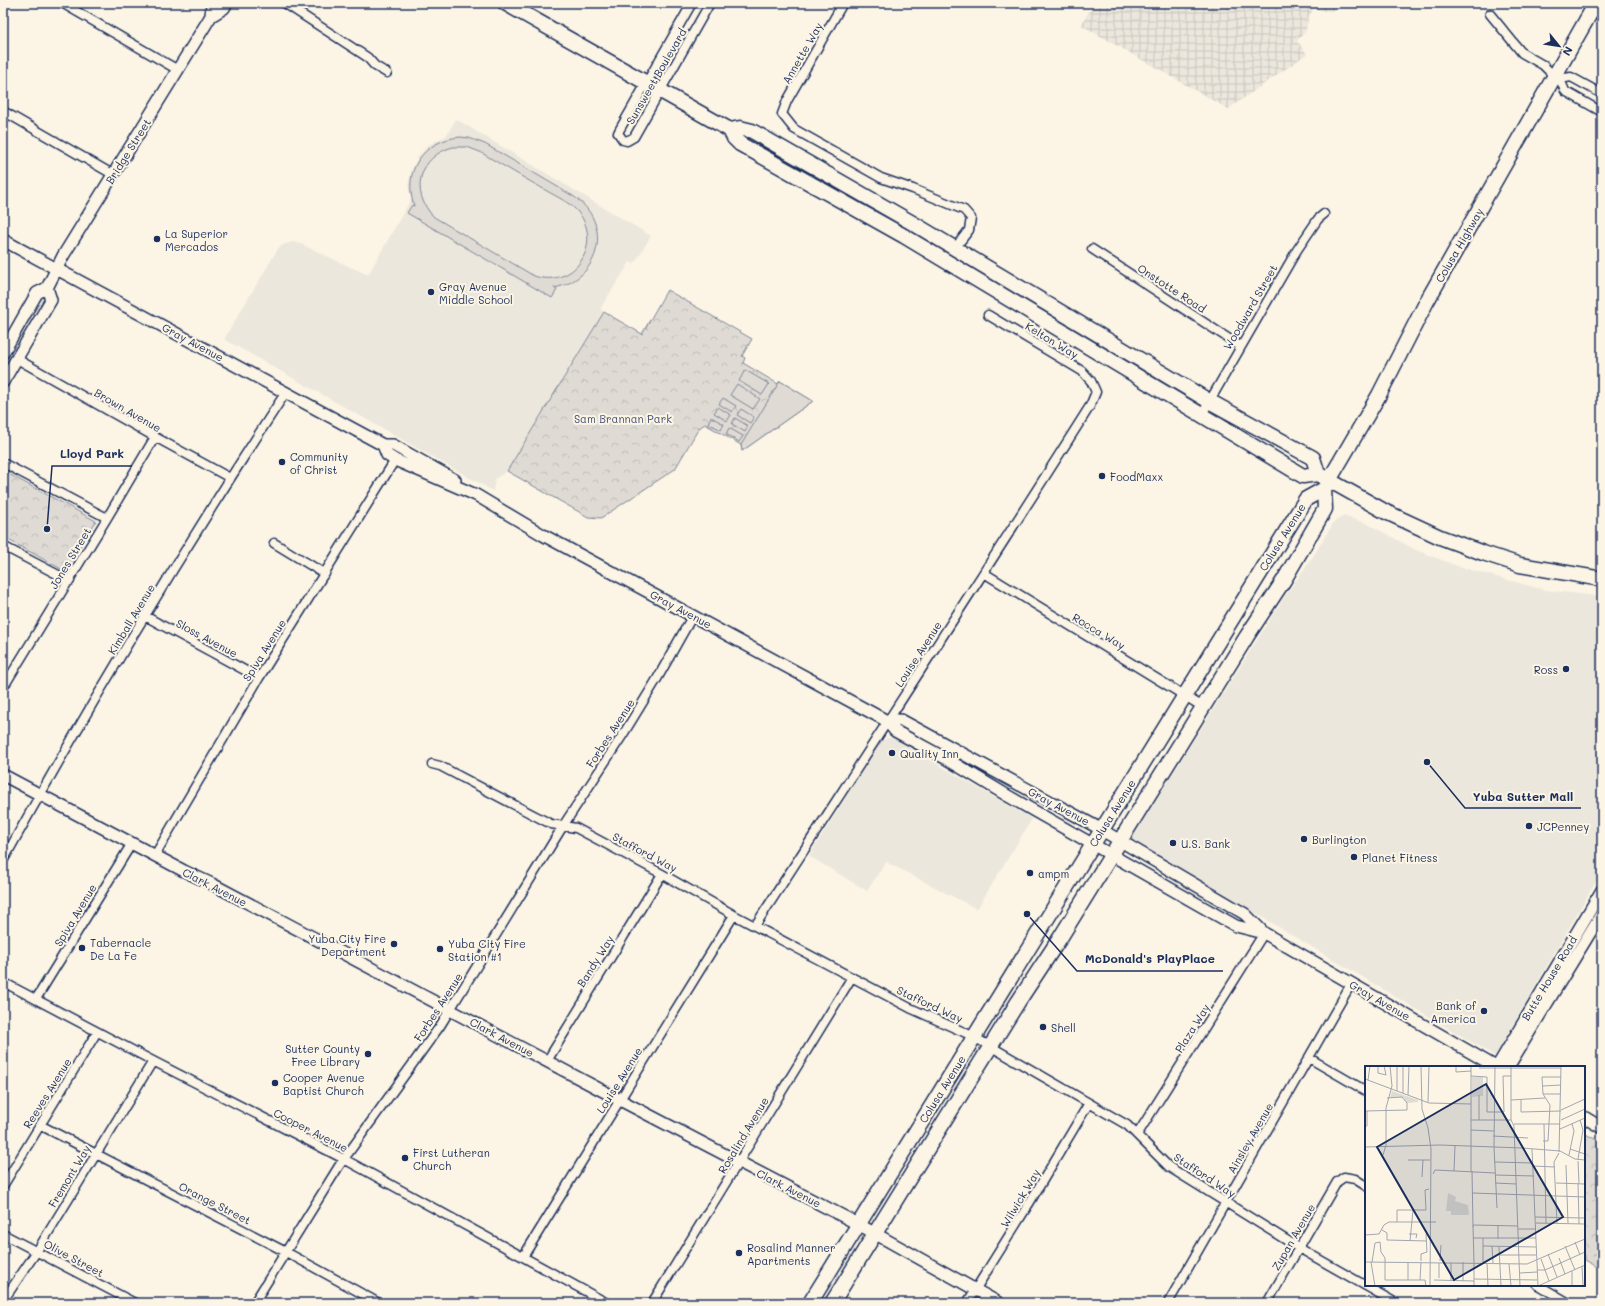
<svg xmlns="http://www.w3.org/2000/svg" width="1605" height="1306" font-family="Mali,sans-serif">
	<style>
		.built { fill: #ece7dc }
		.industrial { fill: url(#industrial-grid) }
		.forest { fill: url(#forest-crowns); stroke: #7d8599 }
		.pitch { fill: #dfdbd4; stroke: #7d8599; fill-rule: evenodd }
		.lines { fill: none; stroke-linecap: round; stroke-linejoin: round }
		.street-casing { stroke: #1b2f5e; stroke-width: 11 }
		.secondary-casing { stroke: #1b2f5e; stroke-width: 14 }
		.highway-casing { stroke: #1b2f5e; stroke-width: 17 }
		.street { stroke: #fcf5e5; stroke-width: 8 }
		.secondary { stroke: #fcf5e5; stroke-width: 11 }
		.highway { stroke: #fcf5e5; stroke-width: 14 }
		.poi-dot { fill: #1b2f5e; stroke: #fcf5e5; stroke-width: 1.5 }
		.labels { text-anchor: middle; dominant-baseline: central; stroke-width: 4; stroke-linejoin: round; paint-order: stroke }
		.street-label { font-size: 11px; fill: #1b2f5e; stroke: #fcf5e5 }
		.poi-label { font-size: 11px; fill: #1b2f5e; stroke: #fcf5e5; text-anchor: start }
		.park-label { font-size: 11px; fill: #425176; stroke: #fcf5e5 }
		.inset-road { fill: none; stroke: #a2a6af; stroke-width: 1 }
		.view { fill: #1b2f5e; fill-opacity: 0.15; stroke: #1b2f5e; stroke-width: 2 }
		.inset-edge { fill: none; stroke: #1b2f5e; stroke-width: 2 }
		.leader { fill: none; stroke: #1b2f5e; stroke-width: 1.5 }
		.callout-dot { fill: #1b2f5e; stroke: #fcf5e5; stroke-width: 1.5 }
		.callout-label { font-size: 12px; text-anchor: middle; font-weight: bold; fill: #1b2f5e; stroke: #fcf5e5; stroke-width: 4; stroke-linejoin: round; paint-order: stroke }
	</style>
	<defs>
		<pattern id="industrial-grid" width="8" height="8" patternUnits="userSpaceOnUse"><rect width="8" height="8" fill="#ece7dc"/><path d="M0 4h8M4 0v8" fill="none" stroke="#cac6bf"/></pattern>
		<pattern id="forest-crowns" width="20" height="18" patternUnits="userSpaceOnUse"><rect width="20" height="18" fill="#dfdbd4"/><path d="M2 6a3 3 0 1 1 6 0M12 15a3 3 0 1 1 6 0" fill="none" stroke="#bfbcb8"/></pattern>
	</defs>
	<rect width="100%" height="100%" fill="#fcf5e5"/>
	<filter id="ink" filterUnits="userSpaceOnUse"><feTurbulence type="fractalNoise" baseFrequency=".025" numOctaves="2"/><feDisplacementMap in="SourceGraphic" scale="8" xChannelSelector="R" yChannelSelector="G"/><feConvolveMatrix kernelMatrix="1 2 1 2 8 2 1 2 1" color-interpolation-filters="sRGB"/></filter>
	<g filter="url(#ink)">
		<path class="built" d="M456,119l195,117 -17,28 -4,-2 -30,47 4,3 -97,159 -12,8 -2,12 -269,-152 55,-92 6,-3 8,-2 8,2 67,31 43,-76 -3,-13 3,-15 7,-14 10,-12 18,-9z
			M1343,516l23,7 50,27 44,17 85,23 44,5 13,3v273l-107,185 -364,-217 152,-240 31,-44 21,-35z
			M887,738h5l140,81 -55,90 -91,-47 -19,29 -58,-35 72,-115z"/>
		<path class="industrial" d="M1094,3h252l-15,8h-7l-10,-3 -6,10 -2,13 -9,10 10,13 -79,55 -147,-84z"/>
		<path class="forest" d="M667,290l85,49 -10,17 3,2 -2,5 35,21 2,-3 33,20 -71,50 -1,-6 -36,-21 -6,4 -24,41 -74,49 -13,-1 -81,-46 97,-159 38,22z
			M3,471l93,50 -31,50 -62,-34z
			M1584,1133l18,10v127l-18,-10z"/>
		<path class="pitch" d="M460,137l9,1 16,6 88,52c41,27 28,83 -19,92l3,2 -5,8 -145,-85 5,-8 2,1c-12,-36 10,-66 46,-69zM453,147h14l13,5c22,13 44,26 67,39 10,6 22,11 30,20 15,16 14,41 -1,56 -11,11 -27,14 -42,9l-100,-59c-25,-25 -15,-61 19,-70z
			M745,370l24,14 -7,11 -23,-14z
			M780,381l33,20 -71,50 -1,-6z
			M737,384l23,15 -7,10 -23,-14z
			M723,398l13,8 -4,6 -13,-8z
			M718,407l13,8 -4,6 -13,-8z
			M741,409l13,8 -4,6 -13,-8z
			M711,417l13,7 -3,6 -13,-7z
			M735,418l13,8 -3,6 -13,-8z
			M729,428l14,8 -4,6 -13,-8z"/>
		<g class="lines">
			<defs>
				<path id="street" d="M62,3l116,67
					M284,3l83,54 8,9 12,7
					M692,3l-72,126 -2,4 5,7 4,1 7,-4 76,-134
					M843,3l-56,98 -5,13 12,15 87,49 32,11 51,21 7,8 -2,12 -14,18
					M1490,14l32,39 21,12 11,11 6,3 5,12 37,21
					M1560,79l11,-2 31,17
					M3,111l111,64
					M1092,249l148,97
					M17,359l138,78 75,41
					M1201,416l96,-166 21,-31 6,-5
					M3,463l104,55
					M274,543l51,31
					M3,546l67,35
					M984,573l219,134
					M145,616l114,62
					M3,688l104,-170 48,-81
					M432,764l8,2 111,58 25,4 86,46 72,41 176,93 56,25 24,13 137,79 42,42 130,81 97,55
					M155,855l104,-177 136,-218
					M3,861c88,-160 183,-316 283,-469
					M755,926c112,-173 225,-346 335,-520l6,-14 -5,-11 -9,-10 -94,-56
					M3,982l150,79 191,98 263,144
					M36,999l96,-156
					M1309,1058l57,33
					M547,1061l115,-187
					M40,1125l246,127 93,51
					M1137,1135l127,-202
					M3,1186l94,-154
					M3,1234l132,69
					M523,1257l211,-342
					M1538,1285l31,18
					M3,1301l34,-50 116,-190
					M254,1303l85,-137 101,-140 123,-200 61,-93 33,-54 36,-64
					M652,1303l200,-326
					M967,1303l63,-101 59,-99
					M1168,1303l183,-319
					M1267,1303l70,-121 7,-5 11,2 11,7"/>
				<path id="secondary" d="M211,16l13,-8 3,-5
					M3,240l380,205h10l62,35
					M3,353l34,-60 10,-5 16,-32 148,-240 1,-13
					M3,382l48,-82 -4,-12
					M383,445l4,10 8,5 81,35 67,40 344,186 8,10 50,27 63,38 228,130 28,7
					M887,721l14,-1 194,106 150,88 19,19 232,134
					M3,775l181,96 28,13 408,216 238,124 141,79
					M1497,1067l105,-177
					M1508,1067l94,-154
					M1584,1117l18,11"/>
				<path id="highway" d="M505,3l225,127 4,8 6,6 164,92 399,240 15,-2 68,38 54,25 43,16 37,12 82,14
					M730,130l10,-2 12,3 164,94 293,176 104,57 5,16
					M1324,489l55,-94 48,-94 169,-298
					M810,1303l496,-804 18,-10
					M832,1303l186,-301 42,-64 187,-302 37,-56 41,-71 -1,-20"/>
			</defs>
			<use href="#street" class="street-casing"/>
			<use href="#secondary" class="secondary-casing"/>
			<use href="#highway" class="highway-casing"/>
			<use href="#street" class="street"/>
			<use href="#secondary" class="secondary"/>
			<use href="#highway" class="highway"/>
		</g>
	</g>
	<g class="poi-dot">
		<circle cx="157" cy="239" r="4"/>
		<circle cx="431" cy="292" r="4"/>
		<circle cx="282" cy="462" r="4"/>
		<circle cx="1102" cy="476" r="4"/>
		<circle cx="1566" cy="669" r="4"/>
		<circle cx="892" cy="753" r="4"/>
		<circle cx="1529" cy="826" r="4"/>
		<circle cx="1304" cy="839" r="4"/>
		<circle cx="1173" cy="843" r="4"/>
		<circle cx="1354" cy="857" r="4"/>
		<circle cx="1030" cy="873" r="4"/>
		<circle cx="394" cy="944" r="4"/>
		<circle cx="82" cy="948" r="4"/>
		<circle cx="440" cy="949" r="4"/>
		<circle cx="1484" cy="1011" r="4"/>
		<circle cx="1043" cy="1027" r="4"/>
		<circle cx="368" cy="1054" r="4"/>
		<circle cx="275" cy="1083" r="4"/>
		<circle cx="405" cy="1158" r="4"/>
		<circle cx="739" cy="1253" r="4"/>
	</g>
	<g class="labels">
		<g class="street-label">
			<text transform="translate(802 53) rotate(-60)">Annette Way</text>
			<text transform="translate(656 76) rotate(-60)">Sunsweet Boulevard</text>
			<text transform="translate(128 151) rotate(-58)">Bridge Street</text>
			<text transform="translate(1459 245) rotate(-60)">Colusa Highway</text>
			<text transform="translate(1172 288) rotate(33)">Onstotte Road</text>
			<text transform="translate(1250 307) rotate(-60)">Woodward Street</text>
			<text transform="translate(1052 340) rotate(31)">Kelton Way</text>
			<text transform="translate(193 342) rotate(28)">Gray Avenue</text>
			<text transform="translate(128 410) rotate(30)">Brown Avenue</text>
			<text transform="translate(1282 537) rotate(-58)">Colusa Avenue</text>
			<text transform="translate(70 558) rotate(-59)">Jones Street</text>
			<text transform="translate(681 609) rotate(28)">Gray Avenue</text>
			<text transform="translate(131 619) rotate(-59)">Kimball Avenue</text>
			<text transform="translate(1099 631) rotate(31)">Rocca Way</text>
			<text transform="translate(207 638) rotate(28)">Sloss Avenue</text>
			<text transform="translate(264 650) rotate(-58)">Spiva Avenue</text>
			<text transform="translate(918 654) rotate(-57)">Louise Avenue</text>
			<text transform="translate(610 733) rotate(-57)">Forbes Avenue</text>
			<text transform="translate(1059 806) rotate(28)">Gray Avenue</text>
			<text transform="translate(1112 813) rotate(-58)">Colusa Avenue</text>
			<text transform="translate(645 852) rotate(28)">Stafford Way</text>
			<text transform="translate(215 887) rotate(27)">Clark Avenue</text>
			<text transform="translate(75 915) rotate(-59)">Spiva Avenue</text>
			<text transform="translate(595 961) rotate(-58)">Bandy Way</text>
			<text transform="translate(1549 978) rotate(-59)">Butte House Road</text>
			<text transform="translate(1380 1000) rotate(30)">Gray Avenue</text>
			<text transform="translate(930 1004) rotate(25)">Stafford Way</text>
			<text transform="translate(438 1007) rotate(-57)">Forbes Avenue</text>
			<text transform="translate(1192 1028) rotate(-58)">Plaza Way</text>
			<text transform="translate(502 1037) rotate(28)">Clark Avenue</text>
			<text transform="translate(619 1080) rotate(-58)">Louise Avenue</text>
			<text transform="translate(942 1089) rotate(-58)">Colusa Avenue</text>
			<text transform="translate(47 1093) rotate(-58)">Reeves Avenue</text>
			<text transform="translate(311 1130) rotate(27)">Cooper Avenue</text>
			<text transform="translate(743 1135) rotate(-59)">Rosalind Avenue</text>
			<text transform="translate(1250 1138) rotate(-60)">Ainsley Avenue</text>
			<text transform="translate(1205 1175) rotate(33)">Stafford Way</text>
			<text transform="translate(69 1176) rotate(-59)">Fremont Way</text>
			<text transform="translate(789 1188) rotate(27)">Clark Avenue</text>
			<text transform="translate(1020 1198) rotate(-59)">Wilwick Way</text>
			<text transform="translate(215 1203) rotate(27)">Orange Street</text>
			<text transform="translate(1293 1237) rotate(-60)">Zupan Avenue</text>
			<text transform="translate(74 1258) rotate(28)">Olive Street</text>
		</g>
		<g class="poi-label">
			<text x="165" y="233">La Superior<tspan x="165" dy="13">Mercados</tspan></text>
			<text x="439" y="286">Gray Avenue<tspan x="439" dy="13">Middle School</tspan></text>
			<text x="290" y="456">Community<tspan x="290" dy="13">of Christ</tspan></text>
			<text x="1110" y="476">FoodMaxx</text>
			<text x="1558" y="669" text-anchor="end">Ross</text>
			<text x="900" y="753">Quality Inn</text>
			<text x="1537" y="826">JCPenney</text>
			<text x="1312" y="839">Burlington</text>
			<text x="1181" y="843">U.S. Bank</text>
			<text x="1362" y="857">Planet Fitness</text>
			<text x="1038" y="873">ampm</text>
			<text x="386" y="938" text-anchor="end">Yuba City Fire<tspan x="386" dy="13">Department</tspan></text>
			<text x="90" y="942">Tabernacle<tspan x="90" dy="13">De La Fe</tspan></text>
			<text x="448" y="943">Yuba City Fire<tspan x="448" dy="13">Station #1</tspan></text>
			<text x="1476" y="1005" text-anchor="end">Bank of<tspan x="1476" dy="13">America</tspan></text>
			<text x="1051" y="1027">Shell</text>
			<text x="360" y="1048" text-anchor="end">Sutter County<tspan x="360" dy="13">Free Library</tspan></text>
			<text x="283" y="1077">Cooper Avenue<tspan x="283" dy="13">Baptist Church</tspan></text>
			<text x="413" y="1152">First Lutheran<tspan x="413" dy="13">Church</tspan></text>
			<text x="747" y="1247">Rosalind Manner<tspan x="747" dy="13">Apartments</tspan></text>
		</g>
		<g class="park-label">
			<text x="623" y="418">Sam Brannan Park</text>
		</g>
	</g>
	<g transform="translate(1365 1066)">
		<rect width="220" height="220" fill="#fcf5e5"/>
		<path d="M27,25l26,9v2l-11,1 -4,-6 -13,1z" fill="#dfdbd4"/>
		<path d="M107,11h11v19l-11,1zM83,127l8,4 -1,4 13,4 1,10h-18v-4h-5z" fill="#dfdbd4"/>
		<path class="inset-road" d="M13,0v7l8,2 -2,-9M56,0l1,43 6,19 3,21 -1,137M91,0v6l15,-1M106,0v106M130,0l-1,81 3,61M146,0v54l3,6 6,160M114,2h82M106,10l16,1v35h17l-1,-36h8M0,13l64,24 42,1M3,14l2,-14M178,20l18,-1M32,25v-25M38,27v-27M178,28h18M43,29l1,-29M114,29v25M146,34l34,-2M156,34v12l40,-1M63,36l1,-36M196,44l24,-11M0,45l42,-1v-7l-5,-6 -15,1M106,54h40M196,54l24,-11M149,58h46M179,58l2,99M0,60h2v-15M195,63l25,-11M106,64l23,1M128,70l35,2M178,75h5l2,-36 -7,-11 -1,-17h19M0,81l75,-2 82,3 38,3 15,8 10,1M167,83l6,137M205,83l15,5M194,86l2,-86M18,89l3,-10v-37l6,-22 -2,-20M204,89l5,-24 -2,-7M213,93l5,-29 -3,-10M43,94h22M213,95l1,22M129,96l39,1M201,99l2,58M168,100l22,1M89,105l1,-25M107,105l1,56M68,108l2,-4 60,3M130,109l39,1M57,111l1,-17M130,117l21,1M191,117l29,1M213,117l1,41M107,127l113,4M170,151l50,1M32,156v-12h29l-1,-20 4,-1M171,157l49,1M192,157l-3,-61 5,-9M108,159l45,1M108,160l1,37M133,160v13M153,163h18M17,164l5,3v7l40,1M44,168h8l-1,4M0,169l14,-1 5,-9 5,-3h47M108,172h63M118,172v24M45,175l3,-31M210,176l5,13M118,180l53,1M127,180l1,17M200,180l10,24M134,181l2,39M183,188l9,23M134,189h37M194,192l6,16M176,193l8,22M56,195v-7l6,-2 -1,-18M75,195l1,-16M0,196l162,2 58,-25M6,196l4,24M7,196l3,-19 5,-1 1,10 4,6v22h35M56,196l-1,18h5l1,6M98,196v19M109,197v23M122,197l1,23M144,198l2,22M217,200l1,20M172,204h8l40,-18M207,205v15M155,207l17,-1M74,212v-15M109,213l63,1M43,214v-17M69,214l40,1M86,215v-18M173,220l47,-21"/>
		<path class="view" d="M121,18l77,133 -109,63 -77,-133z"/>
		<rect width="220" height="220" class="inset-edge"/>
	</g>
	<path class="leader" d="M47 529L52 466H132M1427 762L1465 808H1581M1027 914L1077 971H1223"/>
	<g class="callout-dot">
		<circle cx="47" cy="529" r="4"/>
		<circle cx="1427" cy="762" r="4"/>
		<circle cx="1027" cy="914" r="4"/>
	</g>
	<g class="callout-label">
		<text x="92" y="458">Lloyd Park</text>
		<text x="1523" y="801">Yuba Sutter Mall</text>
		<text x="1150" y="963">McDonald's PlayPlace</text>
	</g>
	<rect width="1605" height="1306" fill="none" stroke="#fcf5e5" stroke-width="16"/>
	<rect x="8" y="8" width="1589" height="1290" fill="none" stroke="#1b2f5e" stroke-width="1.5" filter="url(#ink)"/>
	<g transform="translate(1559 46) rotate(120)" stroke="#fcf5e5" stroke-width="3" paint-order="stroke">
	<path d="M0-3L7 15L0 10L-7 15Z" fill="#1b2f5e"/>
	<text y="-6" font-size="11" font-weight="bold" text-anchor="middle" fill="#1b2f5e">N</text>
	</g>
</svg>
